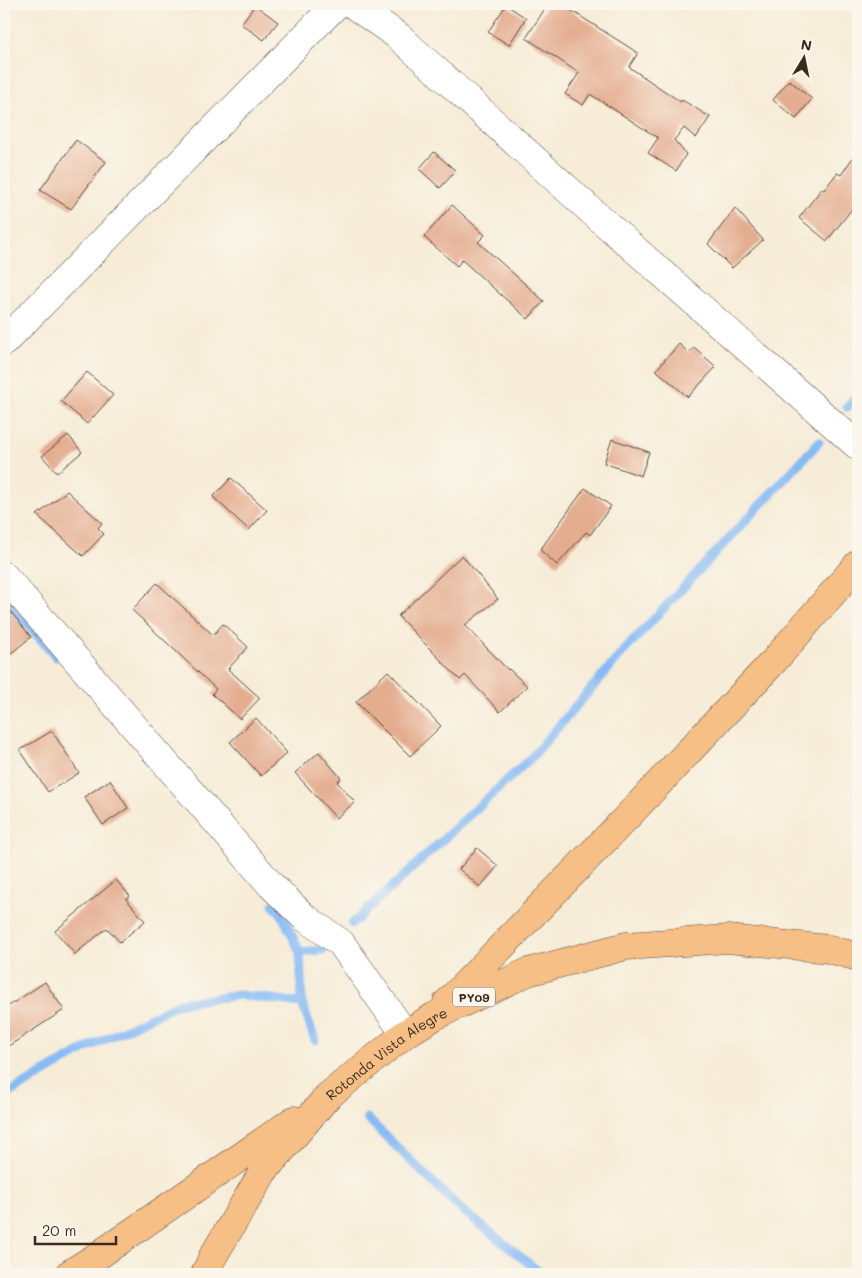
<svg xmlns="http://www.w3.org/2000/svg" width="862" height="1278" font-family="Mali,sans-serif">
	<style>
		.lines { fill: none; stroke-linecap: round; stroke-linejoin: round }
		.stream { stroke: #87bbf5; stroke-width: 9 }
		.building { fill: #e4ad90 }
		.street-casing { stroke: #57473a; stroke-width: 29 }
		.highway-casing { stroke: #57473a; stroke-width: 29 }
		.street { stroke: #fff; stroke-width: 28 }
		.highway { stroke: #f5bf86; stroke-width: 28 }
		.labels { text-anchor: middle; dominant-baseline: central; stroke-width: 4; stroke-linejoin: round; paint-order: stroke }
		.shield { fill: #fbf7ec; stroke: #75685c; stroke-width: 1 }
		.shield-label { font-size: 12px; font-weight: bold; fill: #3b2a1e }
		.street-label { font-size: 14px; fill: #3b2a1e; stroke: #fbf7ec }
	</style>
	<rect width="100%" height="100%" fill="#fbf7ec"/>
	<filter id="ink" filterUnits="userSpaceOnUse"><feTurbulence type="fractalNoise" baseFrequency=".02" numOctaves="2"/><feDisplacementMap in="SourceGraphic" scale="10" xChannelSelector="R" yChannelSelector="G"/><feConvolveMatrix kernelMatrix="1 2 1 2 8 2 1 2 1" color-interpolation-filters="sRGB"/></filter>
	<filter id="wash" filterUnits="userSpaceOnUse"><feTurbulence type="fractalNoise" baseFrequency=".0096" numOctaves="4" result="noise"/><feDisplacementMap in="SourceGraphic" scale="20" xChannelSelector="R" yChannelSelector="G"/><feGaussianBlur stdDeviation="1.12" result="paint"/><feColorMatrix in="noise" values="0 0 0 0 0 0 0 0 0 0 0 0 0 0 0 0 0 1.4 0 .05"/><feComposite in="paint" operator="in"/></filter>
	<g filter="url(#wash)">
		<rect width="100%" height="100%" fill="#f6ecd7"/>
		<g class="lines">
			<path class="stream" d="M847,407l11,-13
				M4,597l52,60
				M273,905l8,8 19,39 23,-2
				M352,924l180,-167 91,-105 196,-210
				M300,952l2,51 13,37
				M4,1096l81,-47 95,-46 59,-8 63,8
				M367,1118l90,88 85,68"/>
		</g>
		<g id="blocks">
			<path class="building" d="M548,4h13l77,49 -9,14 52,35 1,-2 28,17 -14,21 -12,-10 -10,12 12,14 -10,17 -28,-18 10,-15 -68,-44 -7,11 -18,-11 14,-21 -53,-35z
				M255,5l23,17 -14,18 -23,-16z
				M506,5l20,13 -17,27 -21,-13z
				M789,80l23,19 -16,20 -23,-19z
				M76,140l30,22 -35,47 -31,-19z
				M858,150v51l-31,40 -28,-23 23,-30 2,2 13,-17 4,2z
				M434,152l22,19 -16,17 -21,-19z
				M452,205l33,30 -7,7 66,59 -16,18 -66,-59 -5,6 -33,-29z
				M735,208l28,32 -31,28 -24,-24z
				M679,344l10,9 5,-6 22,20 -28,30 -32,-27z
				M87,372l26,23 -26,29 -26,-23z
				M68,435l14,17 -25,21 -15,-17z
				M612,439l37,13 -8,24 -37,-13z
				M231,478l36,32 -18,20 -36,-33z
				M585,488l26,18 -21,29 -4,-3 -29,33 -17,-15z
				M67,491l35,32 -4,5 6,6 -21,22 -46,-41z
				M462,555l36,44 -33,26 43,45 1,-1 18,17 -27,26 -35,-37 -5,5 -62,-64z
				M157,583l56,52 10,-11 25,23 -20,22 32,29 -20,21 -28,-25 4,-5 -84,-79z
				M4,603l27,34 -27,22z
				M388,671l53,55 -31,30 -54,-54z
				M256,718l31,35 -26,23 -31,-34z
				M52,731l27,42 -31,19 -28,-42z
				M319,752l22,26 -4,4 18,20 -19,16 -41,-45z
				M110,780l18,28 -25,17 -19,-28z
				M477,848l21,18 -18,21 -21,-18z
				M116,880l14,16 -4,3 19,22 -25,21 -13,-14 -32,26 -20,-23z
				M45,982l19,28 -60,39v-40z"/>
		</g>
	</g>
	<g filter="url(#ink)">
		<use href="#blocks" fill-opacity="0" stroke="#57473a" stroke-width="1"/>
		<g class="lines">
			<defs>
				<path id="street" d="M352,4l46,32 199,180 261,230
					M4,342l333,-338
					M4,576l267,309 33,32 37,26 64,91"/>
				<g id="highway">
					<path d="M447,1003l180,-186 146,-155 85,-98"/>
					<path d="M69,1274l30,-19 195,-135"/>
					<path id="s1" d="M205,1274l7,-16 51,-86 65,-76 77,-62 30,-18 93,-44 98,-26 102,-7 101,10 29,8"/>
				</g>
			</defs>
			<use href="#street" class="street-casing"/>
			<use href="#highway" class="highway-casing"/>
			<use href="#street" class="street"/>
			<use href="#highway" class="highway"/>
		</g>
	</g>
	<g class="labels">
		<rect class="shield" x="453" y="987.5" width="42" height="19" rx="4"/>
		<g class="shield-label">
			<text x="474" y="997">PY09</text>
		</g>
		<g class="street-label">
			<text stroke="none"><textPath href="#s1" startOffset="290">Rotonda Vista Alegre</textPath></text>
		</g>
	</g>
	<rect width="862" height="1278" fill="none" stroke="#fbf7ec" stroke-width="20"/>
	<g transform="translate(804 58) rotate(10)" stroke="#fbf7ec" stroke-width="4" paint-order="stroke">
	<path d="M0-4L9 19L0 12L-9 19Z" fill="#3b2a1e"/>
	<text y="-8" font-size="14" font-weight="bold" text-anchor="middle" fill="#3b2a1e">N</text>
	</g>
	<path d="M35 1236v8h81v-8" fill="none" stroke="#3b2a1e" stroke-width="2.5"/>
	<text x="42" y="1236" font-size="15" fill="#3b2a1e" stroke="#fbf7ec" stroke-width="4" paint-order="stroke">20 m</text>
</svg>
